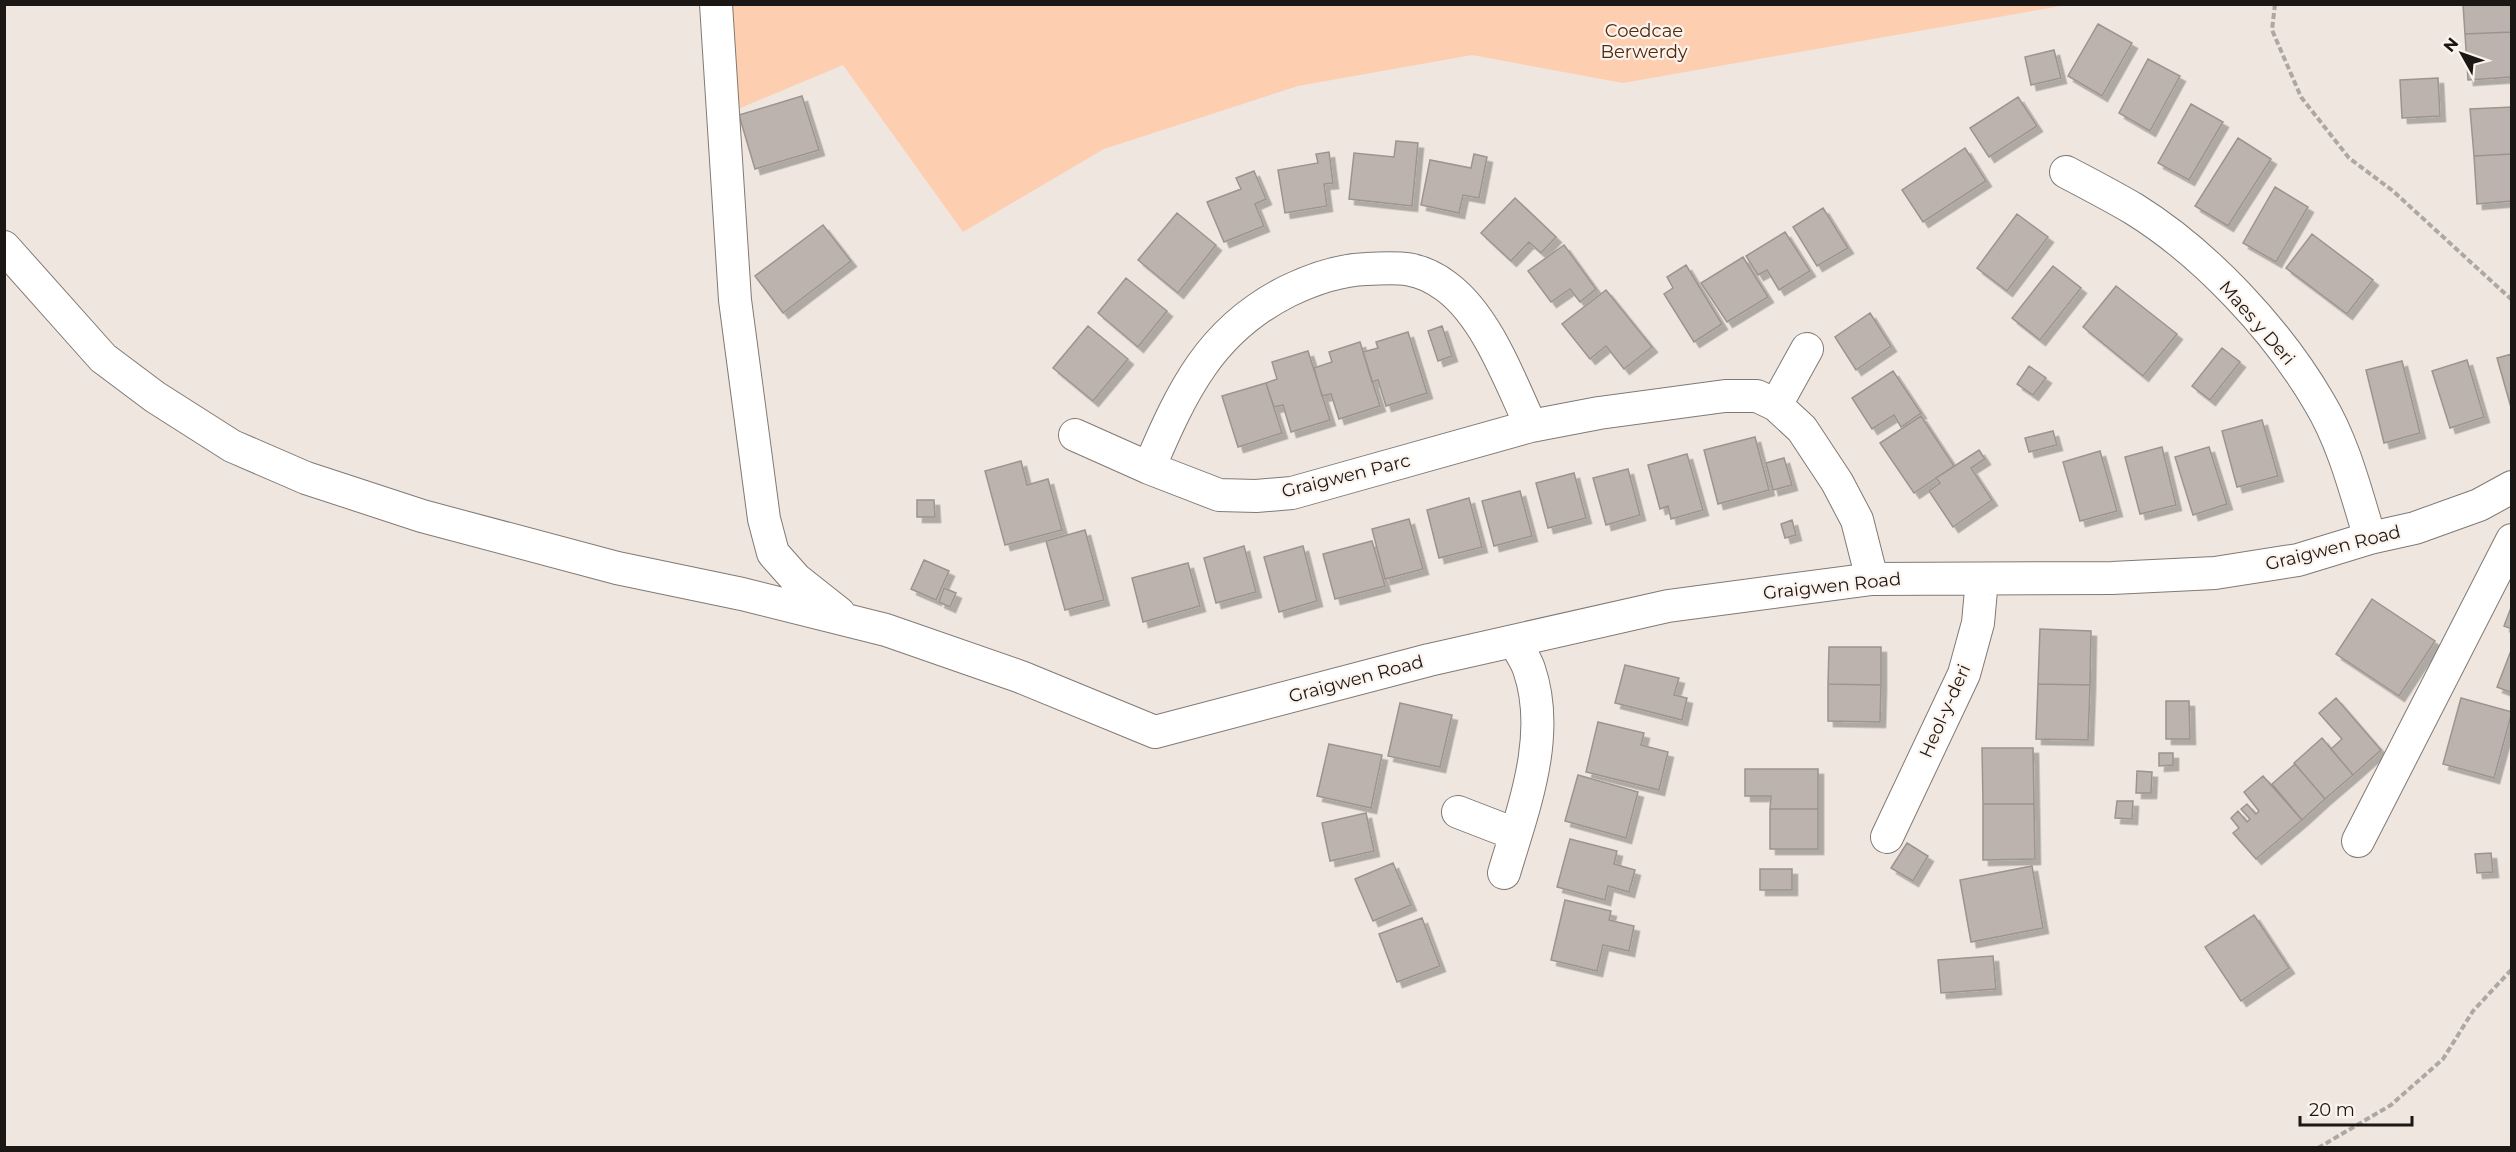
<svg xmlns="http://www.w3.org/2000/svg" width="2516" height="1152" font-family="Montserrat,sans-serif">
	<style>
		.green { fill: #feceb1 }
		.building { fill: #bdb3ae; stroke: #9d948f; stroke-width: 1.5; filter: url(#shadow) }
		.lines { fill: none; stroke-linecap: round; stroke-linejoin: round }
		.minor-casing { stroke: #817974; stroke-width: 34 }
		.path { stroke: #aea7a2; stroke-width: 4; stroke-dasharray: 6 3; stroke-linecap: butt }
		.minor { stroke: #fff; stroke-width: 32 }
		.labels { text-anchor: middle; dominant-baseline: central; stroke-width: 4.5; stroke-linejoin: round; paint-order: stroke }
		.park-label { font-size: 18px; fill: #4f2a0f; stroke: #fdf3ed }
		.street-label { font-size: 18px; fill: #1a1715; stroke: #fdf3ed }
	</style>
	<defs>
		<filter id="shadow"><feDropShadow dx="5.5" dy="5.5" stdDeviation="0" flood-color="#0004"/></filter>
	</defs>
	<rect width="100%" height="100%" fill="#efe6e0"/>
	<path class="green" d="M731,5h1335l-443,78 -151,-28 -174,31 -194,63 -141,83 -120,-167 -105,44z"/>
	<path class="building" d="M2463,4h49v28l-47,2z
		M2098,24l34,19 -30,53 -34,-20z
		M2512,32v45l-44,3 -3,-46z
		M2054,50l7,28 -30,7 -6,-28z
		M2148,59l32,17 -30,55 -31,-18z
		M2438,78l2,38 -38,2 -2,-38z
		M802,96l17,54 -64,19 -16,-54z
		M2018,97l19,29 -48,31 -19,-29z
		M2191,104l32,18 -34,58 -31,-17z
		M2512,107v47l-38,2 -4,-47z
		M2238,138l33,21 -43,67 -33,-20z
		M1396,141l22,2 -6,63 -63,-7 5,-46 40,4z
		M1965,148l21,33 -63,41 -21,-32z
		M1329,152l4,31 -9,1 3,22 -42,7 -7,-43 40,-7 -2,-9z
		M1474,154l13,3 -8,41 -16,-3 -4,18 -38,-8 9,-45 41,8z
		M2512,154v47l-35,3 -3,-48z
		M1254,171l12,28 -11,5 9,22 -40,16 -17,-40 34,-13 -5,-11z
		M2275,187l33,20 -32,55 -33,-19z
		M1515,198l41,39 -15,16 -12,-11 -18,19 -30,-28z
		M1823,208l25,40 -31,18 -24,-39z
		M1177,213l39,32 -38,48 -40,-33z
		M2017,214l31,23 -41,54 -30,-23z
		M823,225l28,36 -68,52 -28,-37z
		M1785,232l25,39 -31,19 -12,-20 -9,5 -12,-19z
		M2312,234l61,46 -26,34 -61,-46z
		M1564,245l32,44 -16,13 -10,-13 -19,13 -23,-31z
		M1743,257l25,40 -41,25 -26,-39z
		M1686,265l36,59 -28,18 -30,-48 9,-6 -6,-11z
		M2053,266l28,22 -41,52 -28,-22z
		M1126,278l41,33 -29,36 -40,-34z
		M2116,286l61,48 -34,42 -60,-49z
		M1606,290l46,57 -28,22 -18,-23 -16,13 -28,-35z
		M1870,313l21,33 -35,24 -21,-33z
		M1088,326l40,33 -35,42 -40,-33z
		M1442,326l10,30 -14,5 -10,-30z
		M1408,332l19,61 -41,13 -8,-26 -6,2 -9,-30 15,-4 -2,-6z
		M1360,342l20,64 -41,13 -8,-25 -9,2 -8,-28 18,-6 -3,-10z
		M2222,348l18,14 -30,38 -18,-14z
		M1308,351l22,69 -39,12 -8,-27 -9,2 -8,-24 11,-4 -5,-17z
		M2512,354v57l-15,-53z
		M2467,360l17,57 -34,11 -18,-57z
		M2402,361l18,72 -36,10 -18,-73z
		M2029,366l17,12 -13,17 -16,-11z
		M1893,371l28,42 -20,14 -7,-12 -22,14 -20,-31z
		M1266,383l16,50 -44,14 -16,-51z
		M1921,416l33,50 -40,27 -34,-50z
		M2262,420l16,56 -41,11 -15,-56z
		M2053,431l4,14 -28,7 -4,-14z
		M1755,437l14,53 -51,14 -14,-54z
		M2162,447l14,58 -36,9 -15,-57z
		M2209,447l18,57 -34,11 -18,-58z
		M1979,450l6,9 -14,9 21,32 -39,27 -24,-36 11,-8 -4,-5z
		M2100,451l17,60 -37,10 -17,-59z
		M1687,454l16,56 -32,9 -3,-13 -8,3 -12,-44z
		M1784,458l8,27 -19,5 -7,-27z
		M1021,461l6,24 21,-6 14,51 -57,15 -20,-74z
		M1628,469l12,46 -34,10 -13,-47z
		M1574,473l12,45 -38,10 -12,-45z
		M1520,491l12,45 -38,10 -12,-45z
		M1469,498l13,49 -43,11 -12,-48z
		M917,500h17l1,17h-18z
		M1409,519l14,50 -38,10 -13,-50z
		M1792,520l4,15 -11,3 -4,-14z
		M1085,530l19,70 -39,10 -19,-69z
		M1372,541l13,45 -50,13 -12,-45z
		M1244,546l12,46 -40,11 -12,-45z
		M1303,546l14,55 -38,11 -15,-55z
		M924,560l25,11 -13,29 -25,-11z
		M1188,563l12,43 -57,16 -11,-44z
		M944,588l12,5 -6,14 -11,-5z
		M2372,599l63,42 -36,55 -63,-42z
		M2512,605v24l-8,-3z
		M2040,629l51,2 -1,54 -52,-1z
		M1829,647h52v38l-53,-1z
		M2512,648v45l-15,-6z
		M1625,665l54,13 -5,17 13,3 -5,22 -67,-17z
		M1828,684l53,1 -1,37 -52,-1z
		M2038,684l52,1 -2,55 -52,-1z
		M2336,698l45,52 -28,25 -22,-26 11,-10 -23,-26z
		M2461,698l51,14 -18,66 -51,-14z
		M2166,701h23l1,38h-24z
		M1400,703l52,12 -12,52 -52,-11z
		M1598,722l46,11 -3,12 27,7 -9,38 -73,-18z
		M2322,738l31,37 -28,24 -31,-36z
		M1329,744l53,11 -11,53 -54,-12z
		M1982,748h51l1,56h-51z
		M2159,753h14v12l-14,1z
		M2295,764l30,35 -23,21 -30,-36z
		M1745,769h73v40h-48l1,-13h-26z
		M2137,771l15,1 -1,21h-15z
		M1578,775l60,17 -12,46 -61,-17z
		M2263,776l39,44 -46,39 -23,-26 6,-5 -8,-10 7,-7 9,11 3,-3 -9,-10 6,-5 9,10 3,-3 -15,-19z
		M2117,801h16l-1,18 -17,-1z
		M1983,804h51l1,55 -52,1z
		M1770,809h48v40h-48z
		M1366,813l8,38 -44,10 -8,-38z
		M1570,839l47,12 -3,13 21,6 -6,22 -21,-6 -3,14 -48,-13z
		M1907,843l21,13 -15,25 -22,-13z
		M2491,853l2,19 -16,1 -2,-19z
		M1393,863l18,42 -38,16 -18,-42z
		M2032,866l11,62 -72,14 -11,-62z
		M1760,869h32v21h-32z
		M1565,900l46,11 -2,9 25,6 -5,25 -26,-6 -6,26 -46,-11z
		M2254,915l35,53 -48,33 -36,-54z
		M1422,918l18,48 -43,16 -18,-48z
		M1993,956l3,33 -55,4 -3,-33z"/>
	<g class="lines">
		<defs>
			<path id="minor" d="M716,4l19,296 29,219 9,34 23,26 43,34
				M2066,172c23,12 46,24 68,37 71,44 143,121 185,193 25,41 37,91 51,136
				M4,247l99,111 52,39 77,49 74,32 116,38 195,52 125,26 144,36 135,47 134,55 274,-72 239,-54 204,-27 240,-1 103,-5 83,-13 72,-22 45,-10 64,-23 33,-18
				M1776,405l31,-56
				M1531,426c-21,-45 -44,-109 -84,-139 -27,-21 -48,-20 -81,-18 -27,1 -53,10 -78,22 -78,39 -106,100 -139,177l70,27 37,1 36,-3 239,-67 68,-13 126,-17h32l19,9 26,24 35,53 20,38 15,59
				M1075,435l74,33
				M1458,812l57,22
				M1887,837l77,-163 14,-51 4,-44
				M2358,841l154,-301
				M1504,873c19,-64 48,-137 25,-204 -3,-9 -10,-19 -15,-28"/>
		</defs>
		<use href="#minor" class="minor-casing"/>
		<path class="path" d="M2275,4l-3,26 29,67 48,61 44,33 119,109
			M2318,1148l73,-43 52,-46 30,-48 39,-42"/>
		<use href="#minor" class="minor"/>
	</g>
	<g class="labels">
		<g class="park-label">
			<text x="1644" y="31">Coedcae<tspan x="1644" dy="21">Berwerdy</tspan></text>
		</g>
		<g class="street-label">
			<text transform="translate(2257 323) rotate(49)">Maes y Deri</text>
			<text transform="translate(1346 476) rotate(-14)">Graigwen Parc</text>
			<text transform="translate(2333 548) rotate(-14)">Graigwen Road</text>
			<text transform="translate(1832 586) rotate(-6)">Graigwen Road</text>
			<text transform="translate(1356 679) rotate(-15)">Graigwen Road</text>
			<text transform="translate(1945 711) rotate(-66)">Heol-y-deri</text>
		</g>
	</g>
	<rect width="2516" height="1152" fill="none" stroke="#1a1715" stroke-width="12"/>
	<g transform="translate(2462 54) rotate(310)" stroke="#fdf3ed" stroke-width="4.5" paint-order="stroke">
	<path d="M0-4.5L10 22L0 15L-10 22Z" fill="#1a1715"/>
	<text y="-9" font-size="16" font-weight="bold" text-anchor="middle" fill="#1a1715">N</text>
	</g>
	<path d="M2300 1116v9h112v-9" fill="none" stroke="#1a1715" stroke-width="3"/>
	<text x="2309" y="1116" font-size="18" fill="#1a1715" stroke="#fdf3ed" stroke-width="4.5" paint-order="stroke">20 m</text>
</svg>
